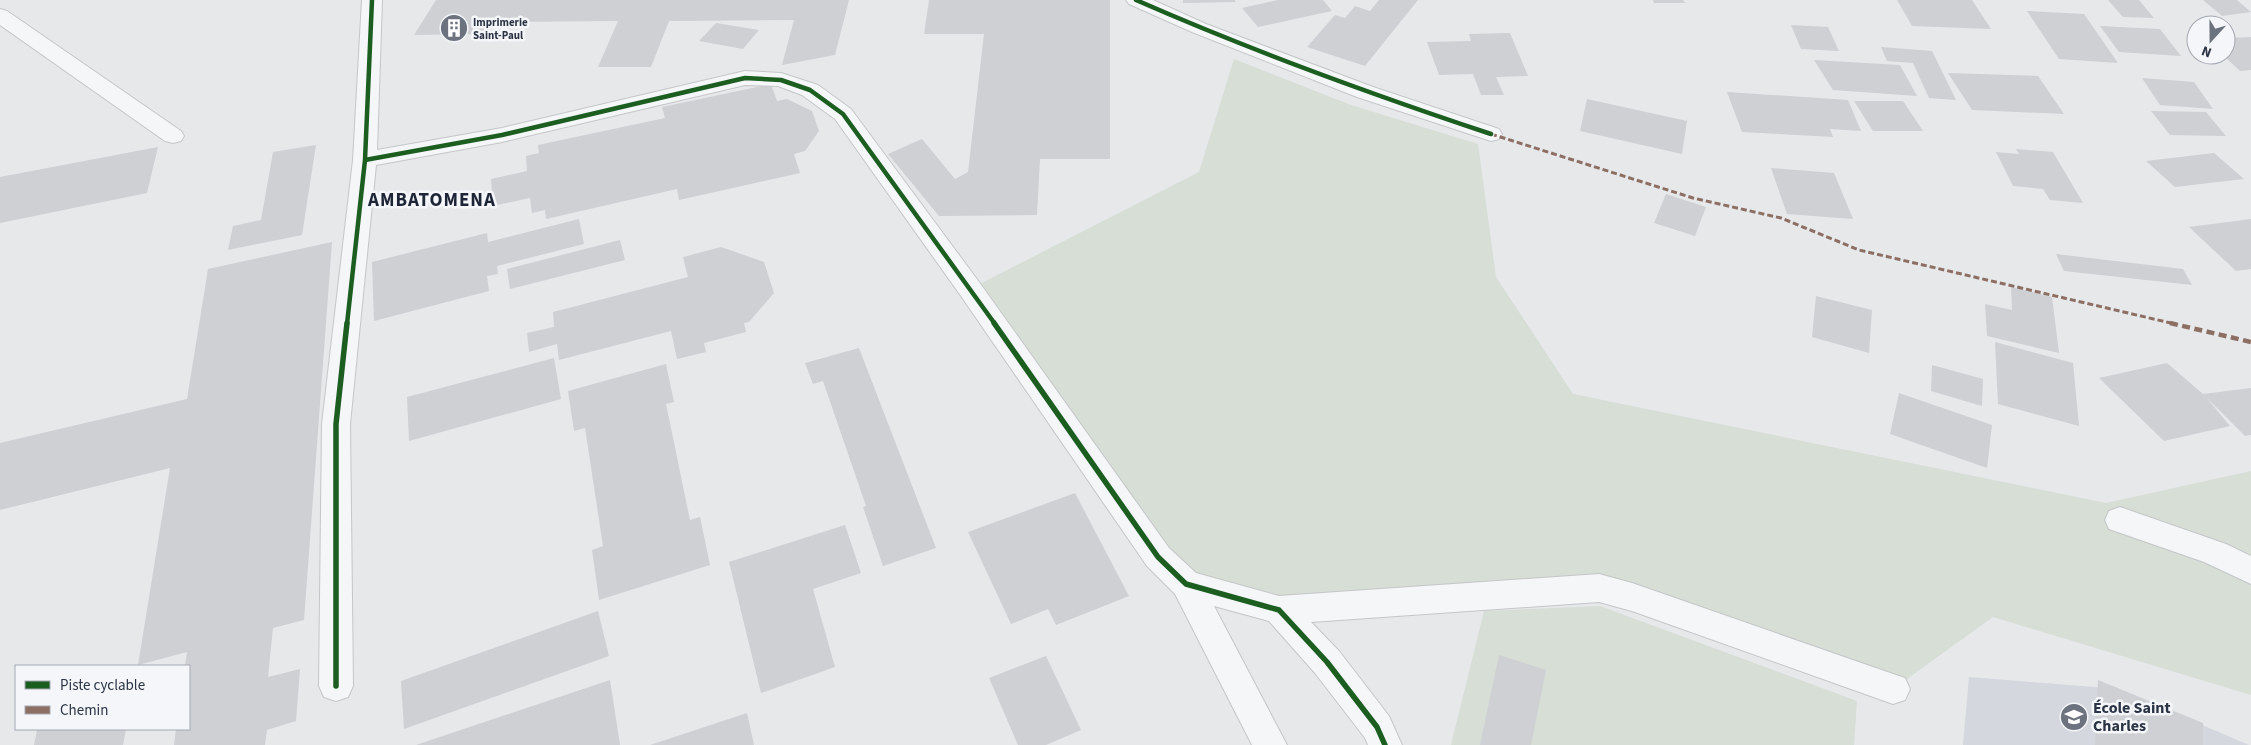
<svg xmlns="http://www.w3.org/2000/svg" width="2251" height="745" font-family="'Source Sans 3',sans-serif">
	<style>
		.built { fill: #d4d7dd }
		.green { fill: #d6ded6 }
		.building { fill: #ced0d3 }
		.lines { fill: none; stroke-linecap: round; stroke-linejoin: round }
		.minor-casing { stroke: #c4c6c8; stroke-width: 2 }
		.minor { fill: #f5f6f7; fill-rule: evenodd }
		.quiet-far1 { stroke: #8d6e63; stroke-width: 3; stroke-dasharray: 6 3; stroke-linecap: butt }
		.quiet { stroke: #8d6e63; stroke-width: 4.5; stroke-dasharray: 8 4.5; stroke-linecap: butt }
		.cycleway-far1-casing { stroke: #f4f6f9; stroke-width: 7 }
		.cycleway-casing { stroke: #f4f6f9; stroke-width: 9 }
		.cycleway-far1 { stroke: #1b5e20; stroke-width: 4.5 }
		.cycleway { stroke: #1b5e20; stroke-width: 5.5 }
		.labels { text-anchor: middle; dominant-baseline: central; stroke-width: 5; stroke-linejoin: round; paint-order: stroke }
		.far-poi-label { font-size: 11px; font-weight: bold; fill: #2b3445; stroke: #f4f6f9; text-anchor: start }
		.near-poi-label { font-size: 16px; font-weight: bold; fill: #2b3445; stroke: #f4f6f9; text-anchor: start }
		.district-label { font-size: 19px; font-weight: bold; letter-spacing: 1px; fill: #1d2536; stroke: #f4f6f9 }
	</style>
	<rect width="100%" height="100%" fill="#e6e8ea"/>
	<path class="built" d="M1969,677l149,12 131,56h-286z"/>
	<path class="green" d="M1234,59l117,46 127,39 18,133 77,117 533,109 145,-32v224l-258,-78 -100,72 -258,-91 -356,12 -93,-26 -216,-295 229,-117z
		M1600,606l257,95 -3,44h-403l33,-134z"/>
	<path class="building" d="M436,0h413l-14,55 -53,10 12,-45 -125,1 -18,46h-53l20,-46 -125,1 -7,12 -72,1z
		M929,0h181v159h-70l-3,56 -98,1 -51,-62 34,-15 33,40 13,-7 16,-138h-60z
		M1183,0h52v2l-52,1z
		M1278,0h45l9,11 -74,16 -16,-19z
		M1379,0h39l-53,66 -58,-19 28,-32 10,3 10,-12 15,5z
		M1653,0h30l2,3h-31z
		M1897,0h75l19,29 -79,-3z
		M2108,0h31l15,18 -31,-1z
		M2203,0h34l14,12 -29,4z
		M2027,11l57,3 34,49 -59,-4z
		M716,23l43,7 -16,19 -44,-8z
		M1791,25l37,2 11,24 -38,-2z
		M2100,26l60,3 21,27 -62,-4z
		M1510,33l18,43 -32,1 8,18h-23l-8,-21 -34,1 -12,-33 44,-1 -2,-7z
		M2251,37v33l-11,1 -17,-16h3v-17z
		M1881,47l51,4 24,49 -27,-2 -16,-35 -26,-2z
		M1814,60l86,5 17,31 -84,-6z
		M1948,73l90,3 26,38 -92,-4z
		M2142,78l52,4 19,27 -53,-4z
		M771,84l6,17 10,-2 25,12 7,20 -14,20 -11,3 6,19 -121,27 -2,-11 -131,30 -1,-9 -13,3 -2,-15 -37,8 -2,-27 36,-8 -1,-15 13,-3 -1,-8 127,-27 -3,-11z
		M1727,92l121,8 13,31 -31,-2 3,8 -91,-5z
		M1587,99l100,22 -5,33 -102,-23z
		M1854,101h49l20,30h-50z
		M2151,111l55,1 20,24 -56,-1z
		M316,145l-14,90 -74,15 5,-24 28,-6 12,-68z
		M158,147l-11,46 -147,30v-46z
		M2016,149l37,3 30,51 -33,-3 -7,-11 -30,-3 -17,-34 23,2z
		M2214,153l30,26 -69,8 -29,-26z
		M1771,168l63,5 19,46 -66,-5z
		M1666,194l40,13 -11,29 -41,-13z
		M579,219l5,25 -87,22 1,8 -11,2 2,15 -115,30 -2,-59 115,-29 1,9z
		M2251,219v50l-15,2 -47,-44z
		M620,240l5,20 -115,29 -3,-20z
		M332,242l-28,378 -31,8 -5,49 32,-8 -4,52 -29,9 -2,15h-91l2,-16h13v-63h-4l2,-14 -49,13 32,-197 -170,42v-67l187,-44 21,-130z
		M721,247l43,15 10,31 -25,29 -5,1 2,9 -42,11 2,9 -29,7 -6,-28 -112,29 -2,-16 -28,8 -2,-19 27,-6 -1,-15 135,-35 -5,-20z
		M2056,254l127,15 9,16 -128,-14z
		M2011,287l41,10 7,56 -72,-17 -2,-32 27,6z
		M1816,296l56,14 -3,43 -57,-16z
		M1995,342l78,21 6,63 -81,-22z
		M859,348l77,200 -53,18 -20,-59 3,-1 -43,-125 -10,3 -8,-21z
		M554,358l7,41 -152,42 -2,-44z
		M2167,363l36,31 48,-6v47l-6,1 -39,-39 24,29 -66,15 -65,-63z
		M666,364l8,38 -8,2 24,116 10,-3 10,48 -111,35 -7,-50 11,-4 -18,-118 -11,3 -6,-40z
		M1932,365l51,14 -1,27 -51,-15z
		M1899,393l93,32 -5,43 -97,-34z
		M1075,493l54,103 -73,29 -8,-16 -37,15 -43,-92z
		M845,525l16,48 -48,16 22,78 -74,26 -32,-131z
		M598,611l11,45 -205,73 -3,-48z
		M1499,655l47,15 -15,75h-51z
		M1046,656l35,74 -35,15h-28l-29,-67z
		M610,680l10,65h-204z
		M2098,680l105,43v22h-108z
		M747,713l7,32h-104z
		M42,729h84l-3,16h-89l3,-15z"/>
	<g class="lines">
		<defs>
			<path id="minor" d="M362,0h20l-5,150 125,-22 243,-57 36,2 37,12 33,24 128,173 190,266 27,25 83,23 320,-22 33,9 261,91 12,4 5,11 -5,11 -12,4 -261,-93 -33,-9 -288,20 28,29 50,65 13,29h-34l-3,-7 -50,-65 -46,-52 -55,-15 73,139h-35l-77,-151 -28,-28 -186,-270 -126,-177 -33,-24 -24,-9 -33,-1 -243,57 -126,23 -26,259 3,262 -5,11 -12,4 -12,-4 -5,-11 3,-262 31,-264z
				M1126,0h27l53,24 167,63 126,42 3,5 -3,5 -8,2 -134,-44 -165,-65 -63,-28z
				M0,9l7,2 174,120 3,5 -3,5 -8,2 -8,-2 -165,-116z
				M2120,507l106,37 25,12v28l-47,-22 -95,-33 -4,-9 4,-9z"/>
		</defs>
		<use href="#minor" class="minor-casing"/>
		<use href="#minor" class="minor"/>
		<path class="quiet-far1" d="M1491,134l202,64 88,20 78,32 316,74"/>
		<path class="quiet" d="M2170,323l81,19"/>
		<defs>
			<path id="cycleway-far1" d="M1136,0c116,51 235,94 355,134
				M365,160l137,-25 243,-57 36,2 29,10 33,24 152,210
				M347,324l18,-164 7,-160"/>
			<path id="cycleway" d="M994,323l164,234 28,27 93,26 48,52 50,65 8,18
				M336,686v-262l11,-101"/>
		</defs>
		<use href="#cycleway-far1" class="cycleway-far1-casing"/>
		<use href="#cycleway" class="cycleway-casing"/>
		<use href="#cycleway-far1" class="cycleway-far1"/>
		<use href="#cycleway" class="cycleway"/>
	</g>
	<defs>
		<symbol id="building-disc" viewBox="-11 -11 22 22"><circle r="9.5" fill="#6c737f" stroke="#f4f6f9"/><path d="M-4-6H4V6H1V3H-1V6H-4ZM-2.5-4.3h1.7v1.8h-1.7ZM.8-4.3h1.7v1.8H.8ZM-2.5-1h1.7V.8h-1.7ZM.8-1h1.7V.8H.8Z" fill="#fff"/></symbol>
		<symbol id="school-disc" viewBox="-11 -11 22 22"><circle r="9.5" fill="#6c737f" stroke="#f4f6f9"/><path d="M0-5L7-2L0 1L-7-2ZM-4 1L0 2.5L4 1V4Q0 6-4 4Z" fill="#fff"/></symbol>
	</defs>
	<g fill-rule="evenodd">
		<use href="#building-disc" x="438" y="12" width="32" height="32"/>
		<use href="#school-disc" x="2058" y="701" width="32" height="32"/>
	</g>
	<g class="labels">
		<g class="far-poi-label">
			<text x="473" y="22">Imprimerie<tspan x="473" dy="13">Saint-Paul</tspan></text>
		</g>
		<g class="near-poi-label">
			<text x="2093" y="708">École Saint<tspan x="2093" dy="18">Charles</tspan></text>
		</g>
		<g class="district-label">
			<text x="432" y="200">AMBATOMENA</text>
		</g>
	</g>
	<rect x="15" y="665" width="175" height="65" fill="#f4f6f9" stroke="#a4a8b1"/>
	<rect x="25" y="681" width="25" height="8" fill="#1b5e20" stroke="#a4a8b1"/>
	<text x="60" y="690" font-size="15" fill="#2b3445">Piste cyclable</text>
	<rect x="25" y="706" width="25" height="8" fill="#8d6e63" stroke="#a4a8b1"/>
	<text x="60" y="715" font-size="15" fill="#2b3445">Chemin</text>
	<g transform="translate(2211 40) rotate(201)"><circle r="24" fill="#f4f6f9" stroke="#a4a8b1"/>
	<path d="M0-4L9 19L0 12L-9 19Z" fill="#6c737f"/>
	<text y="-8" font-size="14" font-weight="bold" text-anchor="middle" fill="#2b3445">N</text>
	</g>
</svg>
